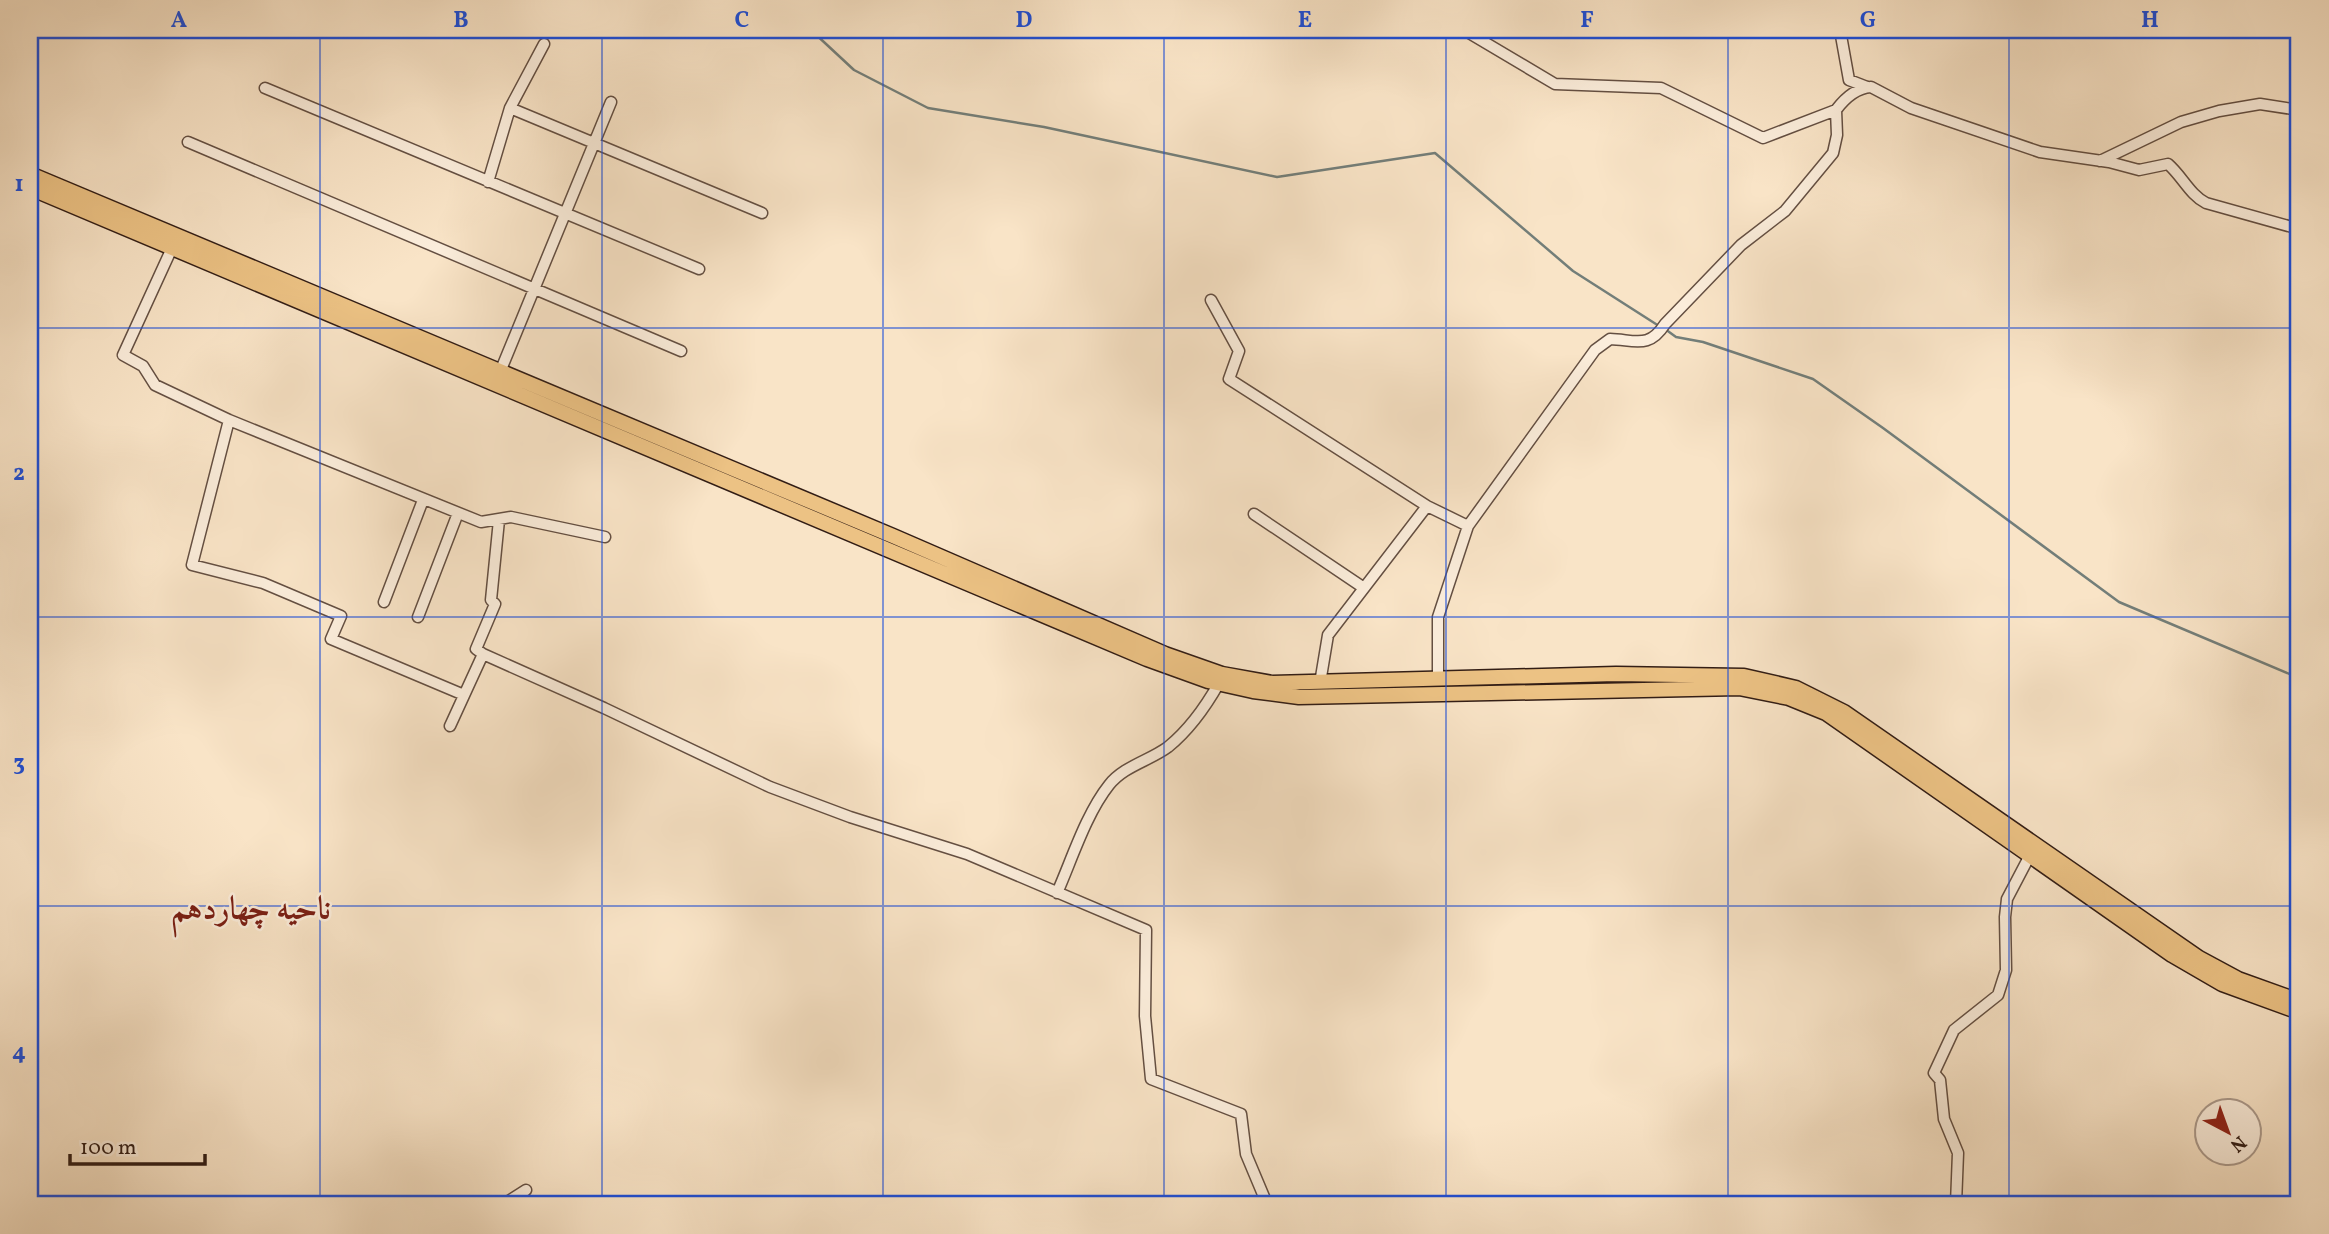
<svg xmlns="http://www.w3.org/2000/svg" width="2329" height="1234" font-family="Vollkorn,Amiri,serif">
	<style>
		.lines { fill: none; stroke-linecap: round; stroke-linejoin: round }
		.stream { stroke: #737e79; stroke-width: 2.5 }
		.minor-casing { stroke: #644f42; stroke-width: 13 }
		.major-casing { stroke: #321d15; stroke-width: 17 }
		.minor { stroke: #fbeddb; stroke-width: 10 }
		.major { stroke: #ecc284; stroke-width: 14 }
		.grid { fill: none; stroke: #1d4ed8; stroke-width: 2; stroke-opacity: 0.55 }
		.labels { text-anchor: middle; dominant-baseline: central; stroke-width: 5; stroke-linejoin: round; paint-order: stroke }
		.district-label { font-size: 32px; font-weight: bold; fill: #7a1f14; stroke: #fbeddb }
		.neatline { fill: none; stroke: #1d4ed8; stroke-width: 2.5 }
		.grid-label { font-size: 23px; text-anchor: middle; font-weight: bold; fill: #1d4ed8 }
	</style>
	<rect width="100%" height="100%" fill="#f9e4c7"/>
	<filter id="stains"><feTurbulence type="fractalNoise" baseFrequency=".00286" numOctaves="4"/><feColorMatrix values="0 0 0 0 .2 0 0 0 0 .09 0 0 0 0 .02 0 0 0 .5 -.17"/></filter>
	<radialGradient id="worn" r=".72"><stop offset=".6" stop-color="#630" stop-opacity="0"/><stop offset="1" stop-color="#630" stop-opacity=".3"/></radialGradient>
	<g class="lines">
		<path class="stream" d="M811,30l43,40 74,38 116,19 233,50 158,-24 138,118 86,55
			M1665,329l11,8 27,5 110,37 70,49 236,174 180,76"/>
		<defs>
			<path id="minor" d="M1464,30l91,54 106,4 102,50 73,-28
				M1840,30l9,50 18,7
				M265,88l434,181
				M510,108l252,105
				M188,142l493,209
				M2100,161l81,-39 38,-11 41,-7 39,6
				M488,182l22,-74 34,-64
				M172,248l-49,107 20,11 12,19 74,35 252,102 30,-5 94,20
				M1211,300l28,51 -10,28 198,127 41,20
				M500,372l111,-270
				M229,420l-37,145 71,18 78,33 -10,23 133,56
				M1254,514l110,74
				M499,520l-8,80 4,4 -19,45 7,5 121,54 166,79 80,30 117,37 179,76 -1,86 6,63 90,35 5,40 21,50
				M384,602l39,-102
				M418,617l40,-104
				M1438,679v-62l30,-91 127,-176 15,-11c26,1 39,10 55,-15l76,-79 44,-34 48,-58 4,-18 -1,-25c9,-12 20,-22 35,-23l40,21 129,44 69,10 30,8 29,-6c14,12 22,31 38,39l93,26
				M1320,683l8,-48 99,-129
				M450,726l33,-72
				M1057,893c15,-34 29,-79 52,-108 15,-19 40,-24 59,-38 21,-17 38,-41 51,-64
				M504,1204l22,-14
				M1956,1204l2,-51 -14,-34 -4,-39 -6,-7 20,-43 44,-35 8,-25 -1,-53 2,-18 22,-42 5,-5"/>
			<path id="major" d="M30,174l863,362 272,118 57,20 50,9 344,-9 128,2 52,12 48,24 355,246 39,21 61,22
				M30,188l1117,471 61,22 45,10 46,6 440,-9 50,10 37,15 346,242 50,29 77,28"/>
		</defs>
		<use href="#minor" class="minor-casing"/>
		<use href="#major" class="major-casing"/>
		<use href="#minor" class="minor"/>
		<use href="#major" class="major"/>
	</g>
	<path class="grid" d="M320,30v1174M602,30v1174M883,30v1174M1164,30v1174M1446,30v1174M1728,30v1174M2009,30v1174M30,328h2269M30,617h2269M30,906h2269"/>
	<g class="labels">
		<g class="district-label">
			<text x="251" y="911">ناحیه چهاردهم</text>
		</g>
	</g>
	<rect width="2329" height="1234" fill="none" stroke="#f9e4c7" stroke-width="77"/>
	<g transform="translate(2228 1132) rotate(139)"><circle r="33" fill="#fbeddb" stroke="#ab9a8c" stroke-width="2"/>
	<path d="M0-5L12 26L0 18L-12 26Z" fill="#8f2418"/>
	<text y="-10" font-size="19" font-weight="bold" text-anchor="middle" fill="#321d15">N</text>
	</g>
	<path d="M70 1154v10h135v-10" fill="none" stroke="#321d15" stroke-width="3.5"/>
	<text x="80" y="1154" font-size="21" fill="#321d15" stroke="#fbeddb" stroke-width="5" paint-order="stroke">100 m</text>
	<rect x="38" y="38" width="2252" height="1158" class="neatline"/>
	<g class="grid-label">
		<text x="179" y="27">A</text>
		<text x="461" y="27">B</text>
		<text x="742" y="27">C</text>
		<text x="1024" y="27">D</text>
		<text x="1305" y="27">E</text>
		<text x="1587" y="27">F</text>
		<text x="1868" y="27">G</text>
		<text x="2150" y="27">H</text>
		<text x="19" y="191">1</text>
		<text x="19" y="480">2</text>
		<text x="19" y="770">3</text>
		<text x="19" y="1059">4</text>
	</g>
	<rect width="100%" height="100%" filter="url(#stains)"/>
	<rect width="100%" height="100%" fill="url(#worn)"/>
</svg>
